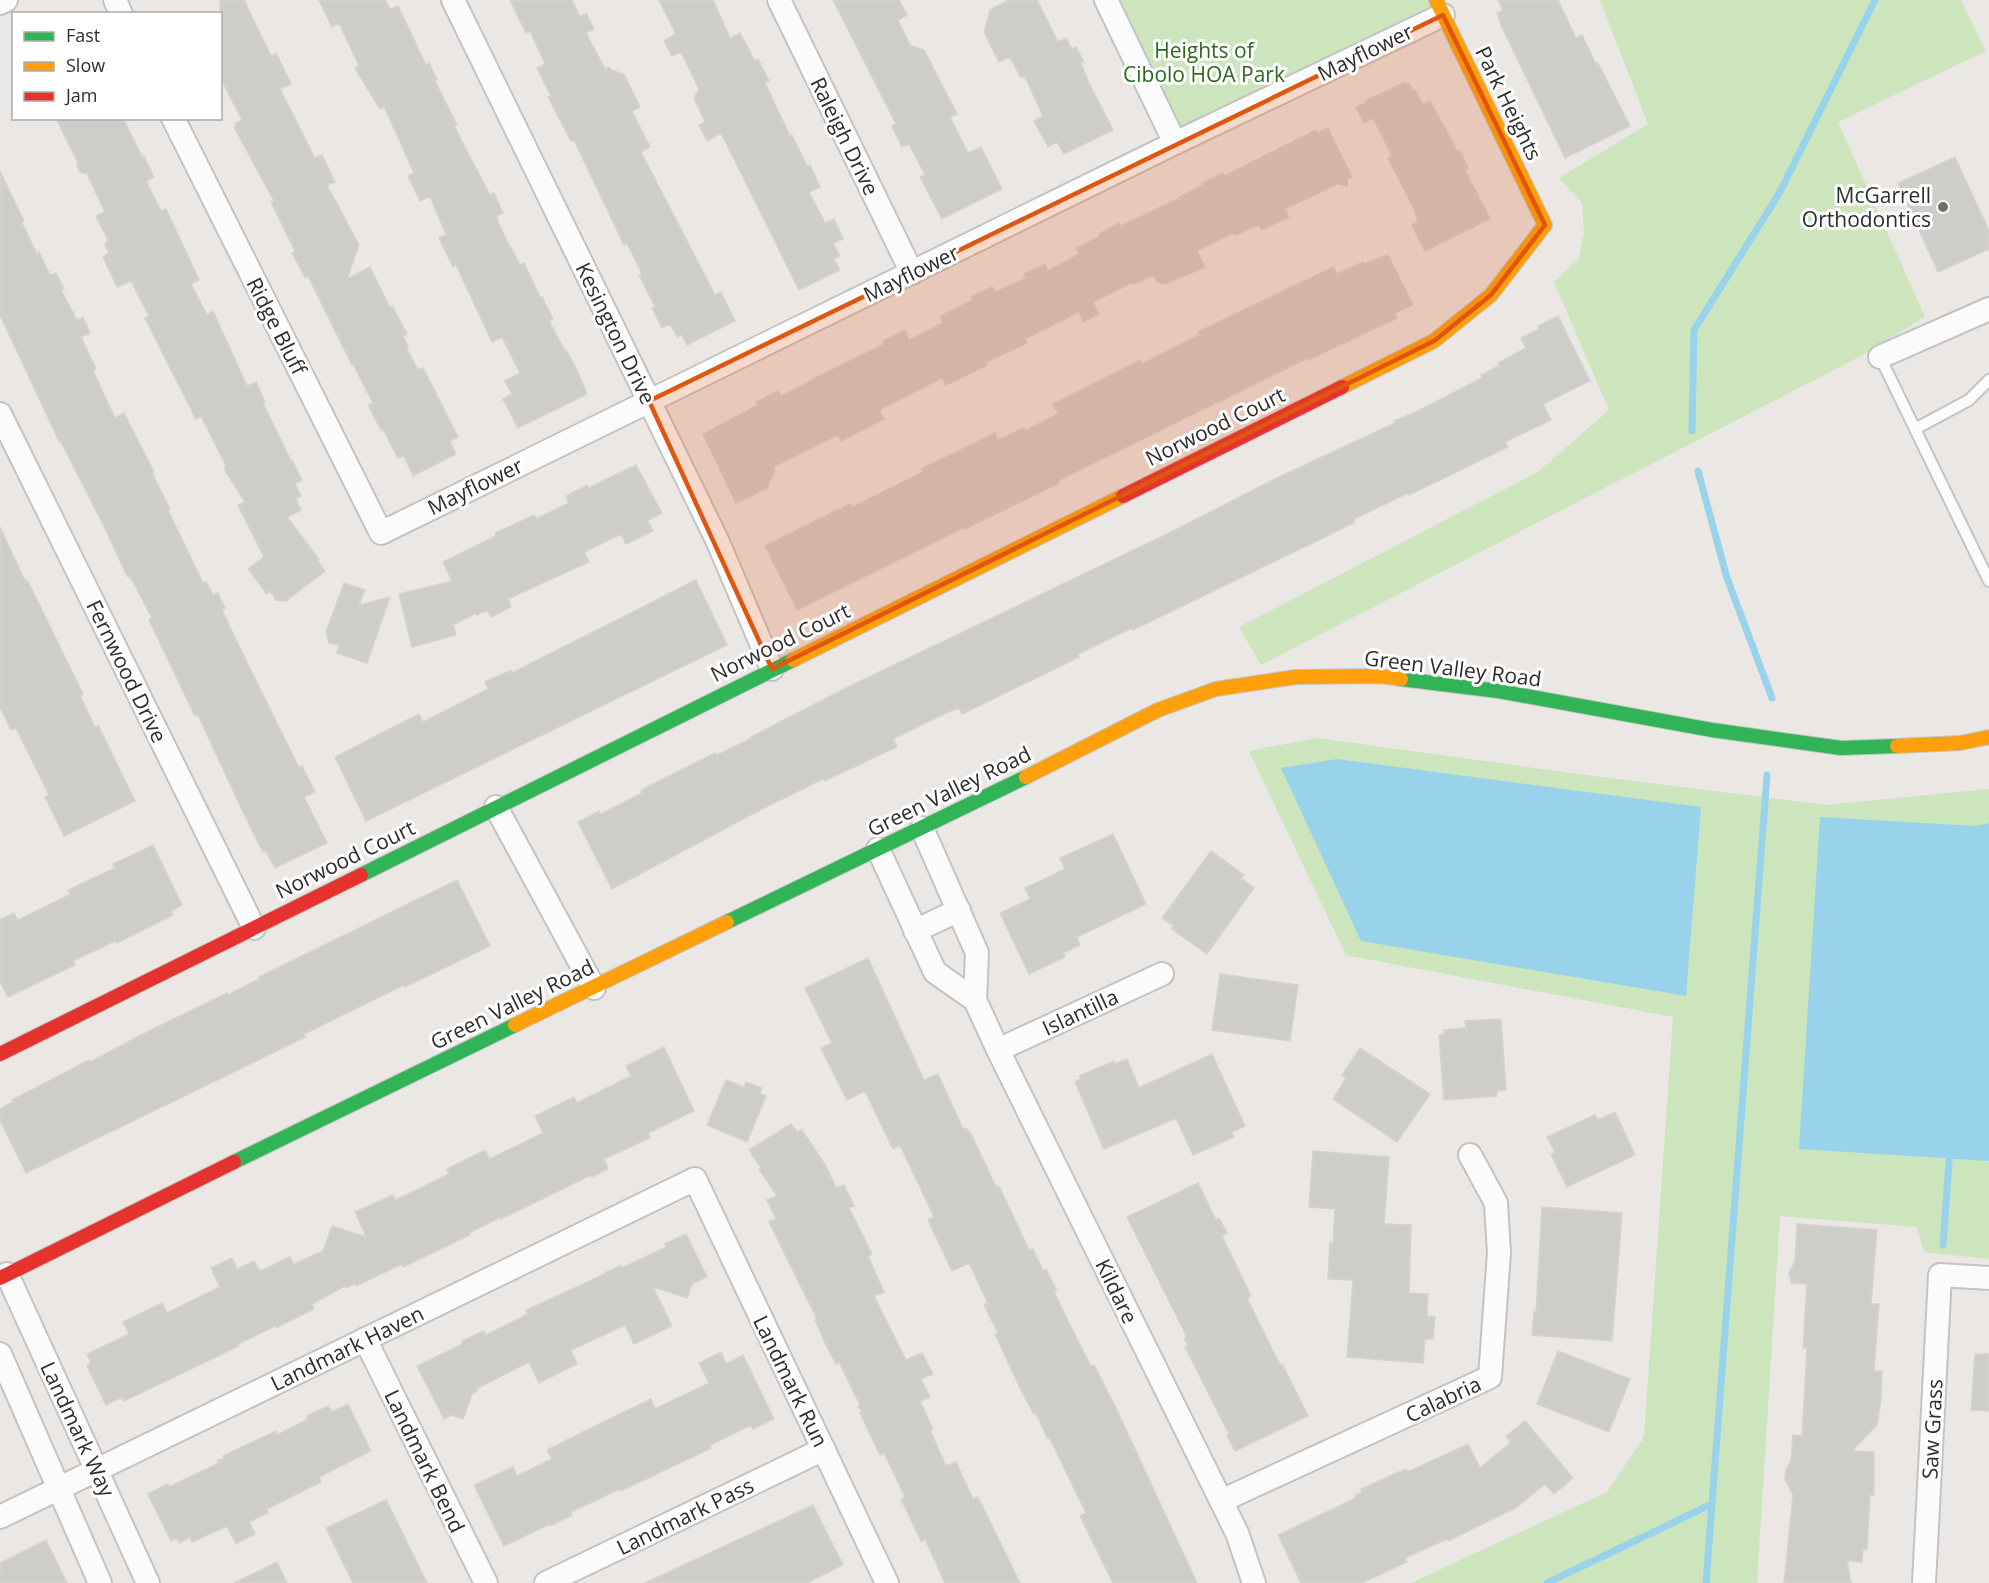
<svg xmlns="http://www.w3.org/2000/svg" width="1989" height="1583" font-family="'Open Sans',sans-serif">
	<style>
		.green { fill: #cce5bd }
		.water { fill: #98d3eb }
		.lines { fill: none; stroke-linecap: round; stroke-linejoin: round }
		.stream { stroke: #98d3eb; stroke-width: 7 }
		.building { fill: #cfcdca; stroke: #d5d3d0; stroke-width: 1.5 }
		.lane-casing { stroke: #c4c3c4; stroke-width: 14 }
		.street-casing { stroke: #c4c3c4; stroke-width: 26 }
		.fast-casing { stroke: #c4c3c4; stroke-width: 16 }
		.slow-casing { stroke: #c4c3c4; stroke-width: 16 }
		.jam-casing { stroke: #c4c3c4; stroke-width: 16 }
		.lane { stroke: #fcfbfb; stroke-width: 10 }
		.street { stroke: #fcfbfb; stroke-width: 22 }
		.fast { stroke: #30b455; stroke-width: 14 }
		.slow { stroke: #ff9f0a; stroke-width: 14 }
		.jam { stroke: #e5322d; stroke-width: 14 }
		.marked { fill: #df570e; fill-opacity: 0.2; stroke: #df570e; stroke-width: 4.5; stroke-linejoin: round }
		.poi-dot { fill: #6f6e6d; stroke: #fff; stroke-width: 2 }
		.labels { text-anchor: middle; dominant-baseline: central; stroke-width: 6; stroke-linejoin: round; paint-order: stroke }
		.park-label { font-size: 21px; fill: #2b6b1c; stroke: #fff }
		.street-label { font-size: 21px; fill: #2d2d2d; stroke: #fff }
		.poi-label { font-size: 21px; fill: #2d2d2d; stroke: #fff; text-anchor: end }
	</style>
	<rect width="100%" height="100%" fill="#eae7e4"/>
	<path class="green" d="M1106,0h330l7,15 -268,128z
		M1600,0h361l25,51 -148,71 87,195 -64,39 -600,309 -22,-38 299,-155 71,-62 -55,-128 25,-24 5,-26 -2,-29 -23,-25 89,-54z
		M1317,738l284,39 225,28 163,-16v470l-65,-7 -7,-25 -137,-11 -23,367h-346l196,-91 37,-55 29,-420 -327,-62 -97,-204z"/>
	<path class="water" d="M1337,759l364,48 -15,189 -325,-55 -80,-173z
		M1820,817l155,9 14,-3v338l-190,-12z"/>
	<g class="lines">
		<path class="stream" d="M1692,431l2,-101 86,-138 95,-192
			M1698,471l29,107 45,120
			M1943,1245l7,-96
			M1547,1583l165,-79
			M1706,1583l61,-808"/>
	</g>
	<path class="building" d="M220,0h24l27,56 5,-3 15,31 -11,5 35,69 7,-3 13,27 -8,3 32,60 -12,34 23,-12 20,41 2,-2 15,28 -4,2 5,10 -1,3 11,21 5,-2 35,69 -8,4 6,13 -43,22 -9,-20 -6,2 -15,-29 -2,1 -13,-25 5,-2 -20,-39 -1,1 -44,-89 -3,1 -13,-24 3,-2 -24,-49 3,-1 -40,-74 2,-1 -1,-2 7,-4 -22,-43z
		M319,0h66l5,9 8,-3 28,59 3,-2 8,17 -2,1 22,44 -3,1 36,69 4,-2 9,20 -7,4 14,31 1,-1 9,18 4,-2 16,34h2l11,22 -4,2 16,30 1,-1 10,18 11,26 -69,34 -15,-29 9,-5 -7,-13 15,-8 -18,-36 -10,5 -36,-77 -3,2 -14,-29 7,-3 -16,-39 -10,5 -12,-25 6,-3 -30,-67 -4,3 -5,-8 -20,-33 4,-2 -20,-43 -7,4z
		M510,0h62l8,17 6,-4 8,16 -8,4 19,36 4,-2 2,3 13,4 16,33 -8,4 18,36 -9,5 74,143 6,-3 14,29 -48,24 -6,-11 -4,3 -7,-13 -8,4 -10,-20 3,-1 -16,-32 3,-1 -15,-31 -3,2 -50,-105 -3,1 -23,-44 3,-1 -14,-28 8,-4 -15,-33 -4,2z
		M659,0h54l17,38 10,-5 15,28 3,-2 11,22 -4,2 25,53 2,-1 15,31 3,-1 10,22 -11,5 16,31 9,-4 9,20 -10,4 7,13 -6,3 6,11 -41,20 -78,-157 -14,8 -8,-16 6,-3 -11,-24 5,-9 -18,-37 -9,4 -8,-15 12,-7z
		M833,0h66l8,15 -9,5 12,25 14,5 33,64 -7,3 18,36 13,-6 21,42 -60,30 -22,-42 5,-2 -16,-31 -7,3 -10,-21 4,-2z
		M1009,0h28l21,42 8,-4 6,11 4,-2 8,15 -3,1 7,18 25,49 -49,24 -7,-12 -9,5 -14,-26 9,-5 -18,-39 -4,1 -11,-21 -11,5 -15,-30 6,-22z
		M1498,0h60l18,38 6,-3 14,29 2,-1 32,63 -65,32 -64,-133 -4,-12 6,-3z
		M1405,82l1,2 3,-1 3,8 3,-1 8,14 7,-3 28,51 2,-1 8,17 -3,2 25,49 -65,32 -13,-26 6,-3 -4,-13 -26,-51 4,-2 -19,-38 -9,5 -8,-16 10,-4 -1,-2z
		M56,118h67l19,39 2,-1 10,21 -8,4 15,30 5,-2 33,71 -8,4 16,31 6,-4 34,75 9,-4 9,20 -2,1 28,58 1,-1 10,20 -7,4 6,12 -5,2 5,12 -14,7 32,42 -2,1 8,11 -39,30 -10,-1 -6,-9 -3,3 -19,-25 16,-12 -26,-52 7,-3 -21,-33 2,-3 -25,-50 -5,3 -26,-51 -25,-50 4,-2 -18,-35 -14,6 -14,-30 6,-4 -4,-8 3,-5 -12,-24 9,-4 -18,-38 -7,-2 -3,-6 1,-3z
		M1328,128l24,49 -4,2 -1,7 -10,-2 -52,25 4,8 -27,13 -3,-5 -23,10 -3,-2 -36,18 8,16 -40,17 -8,-2 -3,-7 -19,9 -4,-1 -38,19 6,12 -16,8 -4,-10 -54,27 2,4 -40,19 -1,4 -40,19 -4,-7 -63,32 5,9 -43,22 -3,-6 -65,32 2,3 -8,18 -31,15 -33,-69 55,-29 -2,-3 22,-11 3,5 30,-15v-1l73,-36 -1,-3 22,-11 4,10 34,-17 -3,-7 33,-16 -2,-3 21,-10 3,5 31,-14 -2,-4 21,-10 3,7 31,-17 -3,-6 24,-12 -1,-2 20,-11 2,3 59,-28 -1,-1 24,-12 -1,-2 21,-10 1,3 92,-46 1,3z
		M1955,157l34,74v18l-51,23 -40,-89z
		M0,171l24,50 -2,2 15,31 2,-2 11,23 6,-2 8,16 -3,1 16,30 6,-3 7,16 -9,4 15,32 -3,2 22,47 9,-5 30,59 -2,1 18,36 -2,1 35,73 3,-1 7,13 5,-2 7,15 -3,2 16,34 61,124 3,-2 13,26 -11,5 23,46 -52,25 -9,-17 -3,1 -21,-42 -44,-95 -3,1 -46,-96 3,-2 -20,-38 -3,-5 -2,1 -23,-50 -44,-86 -1,1 -59,-126z
		M1388,255l25,50 -18,8 2,5 -89,42v-2l-206,101 -44,22 1,2 -94,46v-2l-168,83 -32,-64 85,-42 2,3 71,-35 -2,-3 74,-36 3,7 26,-12 1,3 33,-17 -5,-10 87,-44 2,4 57,-29 -1,-3 135,-65 4,7 26,-12 1,2z
		M1558,316l32,65 -47,23 8,16 -46,22 3,5 -99,48 -1,-2 -54,26 1,3 -26,13 -196,95 -1,-2 -54,26 1,3 -84,41 -33,16 -3,-6 -13,5 -53,26 4,8 -73,34 -1,-2 -65,32 -146,78 -34,-67 21,-11 2,3 41,-21 -1,-3 74,-37 2,2 35,-17 -1,-1 93,-48 321,-154 112,-57 118,-55 -1,-2 22,-9 66,-34 -1,-3 18,-9 -1,-3 28,-15 -5,-10 18,-9 -1,-3z
		M636,465l26,48 -15,8 6,10 -27,13 -5,-10 -37,18 5,10 -81,37 3,8 -20,10 -4,-7 -10,5 -3,-1 -21,11 3,10 -44,12 -13,-53 53,-13 -9,-19 53,-26 -1,-3 39,-18 2,4 33,-16 -3,-7 21,-11 1,3z
		M0,527l25,54 2,-1 13,26 43,88 -3,2 15,31 3,-2 37,76 -71,35 -19,-39 4,-2 -33,-67 -5,2 -11,-23z
		M696,580l31,65 -361,176 -31,-64 84,-43 4,8 65,-33 -3,-7 26,-12 1,3z
		M344,583l21,7 -6,15 31,-8 -23,66 -30,-10 2,-8 -10,-2 -3,-11z
		M1113,834l33,70 -69,33 3,8 -17,8 2,4 -36,17 -29,-61 30,-14 -5,-11 40,-19 -5,-11z
		M153,845l29,60 -11,6 2,4 -56,28 -2,-2 -42,20 2,4 -67,32 -8,-15v-62l14,-7 4,7 53,-26 -3,-4 47,-22 -2,-4z
		M1211,851l33,24 -3,3 13,10 -47,66 -35,-25 2,-3 -12,-8z
		M457,880l33,66 -85,41 -1,-2 -100,49 1,3 -51,25 -228,111 -26,-53v-11l13,-7 -1,-2 77,-40 1,2 59,-31 78,-38 1,2 31,-16v-2z
		M868,958l56,122 14,-6 25,55 3,-1 6,8 24,51 3,-1 30,64 4,-1 10,22 3,-2 11,22 -3,1 24,49 13,25 3,-1 22,43 81,175h-84l-33,-67 6,-3 -37,-76 -2,1 -11,-25 -2,1 -14,-26 -25,-54 3,-1 -14,-28 4,-2 -19,-40 -17,8 -24,-51 6,-3 -34,-72 -7,4 -28,-58 -18,9 -26,-52 11,-5 -27,-55z
		M1220,974l78,11 -8,56 -78,-11z
		M1501,1019l5,71 -9,1v5l-53,4 -5,-65 5,-1v-4l22,-2 -1,-7z
		M664,1047l30,64 -46,22 2,5 -46,21 4,10 -16,8 -1,-2 -90,44v-2l-32,16 1,2 -67,32 -1,-3 -46,22 -1,-3 -9,5 -1,-2 -33,18 2,5 -38,19 -1,-2 -37,18 1,2 -115,55 -2,-4 -16,8 -19,-39 4,-3 -4,-9 42,-20 -6,-12 39,-19 5,10 53,-26 -9,-19 21,-10 5,11 17,-8 6,10 30,-14 4,7 29,-13 9,-25 34,11 -11,-25 38,-17 3,5 53,-26 -2,-5 38,-19 5,9 53,-26 -8,-17 39,-19 3,6 54,-27 -5,-10z
		M1360,1048l70,46 -33,48 -64,-43 13,-21 -4,-3z
		M1212,1054l33,72 -13,6 2,5 -41,18 -17,-37 -72,31 -29,-67 6,-3 -2,-3 35,-15 1,3 12,-5 12,29z
		M726,1080l18,7 2,-5 16,6 -2,5 6,3 -19,46 -40,-17z
		M1615,1112l20,43 -68,32 -16,-33 4,-2 -8,-15 48,-22 3,5z
		M791,1124l6,8 5,-2 24,36 10,22 8,-3 10,21 -5,2 23,46 -4,2 16,36 -10,4 32,64 16,-7 11,21 -12,5 9,18 -10,4 13,28 -3,1 16,36 10,-4 17,37 5,-2 42,86h-75l-20,-44 -4,2 -20,-42 4,-2 -21,-44 -4,2 -20,-42 2,-1 -4,-6 2,-1 -21,-43 -3,2 -11,-21 -10,-23 2,-1 -48,-97 7,-3 -9,-19 10,-4 -18,-27 2,-1 -12,-18z
		M1313,1151l76,6 -5,67 27,1 -2,68 19,1 -1,22 8,1 -2,22h-8l-2,24 -76,-6 6,-77 -25,-1 2,-37 3,1 2,-34 -26,-2z
		M1198,1183l18,37 3,-2 8,15 -5,3 29,60 -4,2 33,67 2,-1 26,52 -73,35 -8,-16 2,-1 -44,-87 3,-1 -4,-8 3,-1 -60,-120z
		M1542,1207l80,6 -10,128 -80,-6 2,-24h2z
		M1797,1224l80,6 -6,74h8l-5,67h8l-1,28 -4,26 -25,26 22,1v43h-4l-3,54h-4l-1,13 -15,-1 4,22h-67l9,-88 -8,-16 1,-10 5,-8 2,-26 9,1 5,-88h-4l4,-64 -16,-1 -2,-10 6,-11z
		M686,1234l21,43 -15,7 -5,14 -34,-11 19,39 -38,18 -9,-19 -54,25 6,14 -38,19 -10,-21 -53,27 1,2 -5,3 -9,25 -11,-4 -8,4 -27,-53 46,-22 -1,-3 22,-10 2,4 42,-21 -2,-4 79,-36v-1l16,-8 1,3 44,-21 -1,-3z
		M1558,1351l72,28 -21,53 -72,-28z
		M721,1352l5,12 17,-9 31,64 -21,10 -2,-4 -41,20 1,3 -90,43 -1,-2 -49,23 1,3 -22,11v-2l-46,22 -30,-61 39,-18 4,9 35,-17 -5,-9 36,-18 68,-33 4,10 54,-26 -10,-20z
		M1975,1354h14v57l-18,-1z
		M348,1404l23,47 -52,26 2,5 -54,27 1,4 -19,9 6,12 -19,10 -9,-18 -35,16 -2,-5 -11,6 -2,-5 -6,3 -23,-47 20,-10 1,3 50,-24 -2,-2 7,-3 -1,-2 53,-25 1,4 31,-16 -1,-3 21,-10 4,6z
		M1525,1421l48,57 -19,16 -9,-10 -28,23 -69,34 -1,-2 -42,19 2,4 -45,21h-61l-23,-48 78,-37 -1,-3 7,-3 -1,-3 45,-20 2,3 60,-28 12,24 31,-26 -5,-6z
		M386,1500l12,24 29,59h-74l-27,-55z
		M813,1505l30,60 -36,18h-162z
		M46,1540l21,43h-67v-20z
		M277,1562l10,21h-53z"/>
	<g class="lines">
		<defs>
			<path id="lane" d="M1880,357l109,224
				M1915,429l54,-29 20,-20"/>
			<path id="street" d="M115,0l6,14
				M453,0l264,540 55,129
				M779,0l133,273
				M1106,0l69,143
				M0,3l6,-3
				M173,118l208,415 794,-390 268,-128
				M1880,357l109,-48
				M0,414l254,514
				M496,807l98,181
				M922,828l55,125 -2,47 23,50 239,483 17,50
				M878,849l57,123 40,28
				M915,931l44,-21
				M998,1050l164,-76
				M7,1274l141,309
				M365,1339l121,244
				M0,1354l100,229
				M1221,1501l269,-124 9,-124 -3,-50 -26,-48
				M0,1517l695,-338 192,404
				M546,1583l278,-134
				M1924,1583l16,-308 49,3"/>
			<path id="fast" d="M1401,679l97,12 214,39 129,18 56,-2
				M361,875l432,-215
				M727,922l299,-145
				M234,1162l281,-137"/>
			<path id="slow" d="M1342,387l92,-46 57,-46 54,-70 -109,-225
				M793,660l330,-164
				M1897,746l63,-3 29,-6
				M1026,777l132,-67 58,-21 80,-12 85,-1 20,3
				M515,1025l212,-103"/>
			<path id="jam" d="M1123,496l219,-109
				M0,1054l361,-179
				M0,1278l234,-116"/>
		</defs>
		<use href="#lane" class="lane-casing"/>
		<use href="#street" class="street-casing"/>
		<use href="#fast" class="fast-casing"/>
		<use href="#slow" class="slow-casing"/>
		<use href="#jam" class="jam-casing"/>
		<use href="#lane" class="lane"/>
		<use href="#street" class="street"/>
		<use href="#fast" class="fast"/>
		<use href="#slow" class="slow"/>
		<use href="#jam" class="jam"/>
	</g>
	<path class="marked" d="M1443,15l102,210 -54,70 -57,46 -662,328 -123,-268z"/>
	<circle class="poi-dot" cx="1943" cy="207" r="6"/>
	<g class="labels">
		<g class="park-label">
			<text x="1204" y="50">Heights of<tspan x="1204" dy="24">Cibolo HOA Park</tspan></text>
		</g>
		<g class="street-label">
			<text transform="translate(1365 52) rotate(-26)">Mayflower</text>
			<text transform="translate(1509 103) rotate(64)">Park Heights</text>
			<text transform="translate(845 136) rotate(64)">Raleigh Drive</text>
			<text transform="translate(911 273) rotate(-26)">Mayflower</text>
			<text transform="translate(277 326) rotate(63)">Ridge Bluff</text>
			<text transform="translate(616 333) rotate(64)">Kesington Drive</text>
			<text transform="translate(1215 426) rotate(-26)">Norwood Court</text>
			<text transform="translate(475 486) rotate(-26)">Mayflower</text>
			<text transform="translate(780 642) rotate(-26)">Norwood Court</text>
			<text transform="translate(1453 668) rotate(7)">Green Valley Road</text>
			<text transform="translate(127 671) rotate(64)">Fernwood Drive</text>
			<text transform="translate(949 791) rotate(-26)">Green Valley Road</text>
			<text transform="translate(345 859) rotate(-26)">Norwood Court</text>
			<text transform="translate(512 1004) rotate(-26)">Green Valley Road</text>
			<text transform="translate(1080 1012) rotate(-25)">Islantilla</text>
			<text transform="translate(1117 1291) rotate(64)">Kildare</text>
			<text transform="translate(347 1348) rotate(-26)">Landmark Haven</text>
			<text transform="translate(791 1381) rotate(64)">Landmark Run</text>
			<text transform="translate(1443 1399) rotate(-25)">Calabria</text>
			<text transform="translate(78 1429) rotate(65)">Landmark Way</text>
			<text transform="translate(1932 1429) rotate(-87)">Saw Grass</text>
			<text transform="translate(425 1461) rotate(64)">Landmark Bend</text>
			<text transform="translate(685 1516) rotate(-26)">Landmark Pass</text>
		</g>
		<g class="poi-label">
			<text x="1931" y="195">McGarrell<tspan x="1931" dy="24">Orthodontics</tspan></text>
		</g>
	</g>
	<rect x="12" y="12" width="210" height="108" fill="#ffffff" stroke="#ababab" stroke-width="1.5"/>
	<rect x="24" y="32" width="30" height="9" fill="#30b455" stroke="#ababab" stroke-width="1.5"/>
	<text x="66" y="42" font-size="18" fill="#2d2d2d">Fast</text>
	<rect x="24" y="62" width="30" height="9" fill="#ff9f0a" stroke="#ababab" stroke-width="1.5"/>
	<text x="66" y="72" font-size="18" fill="#2d2d2d">Slow</text>
	<rect x="24" y="92" width="30" height="9" fill="#e5322d" stroke="#ababab" stroke-width="1.5"/>
	<text x="66" y="102" font-size="18" fill="#2d2d2d">Jam</text>
</svg>
